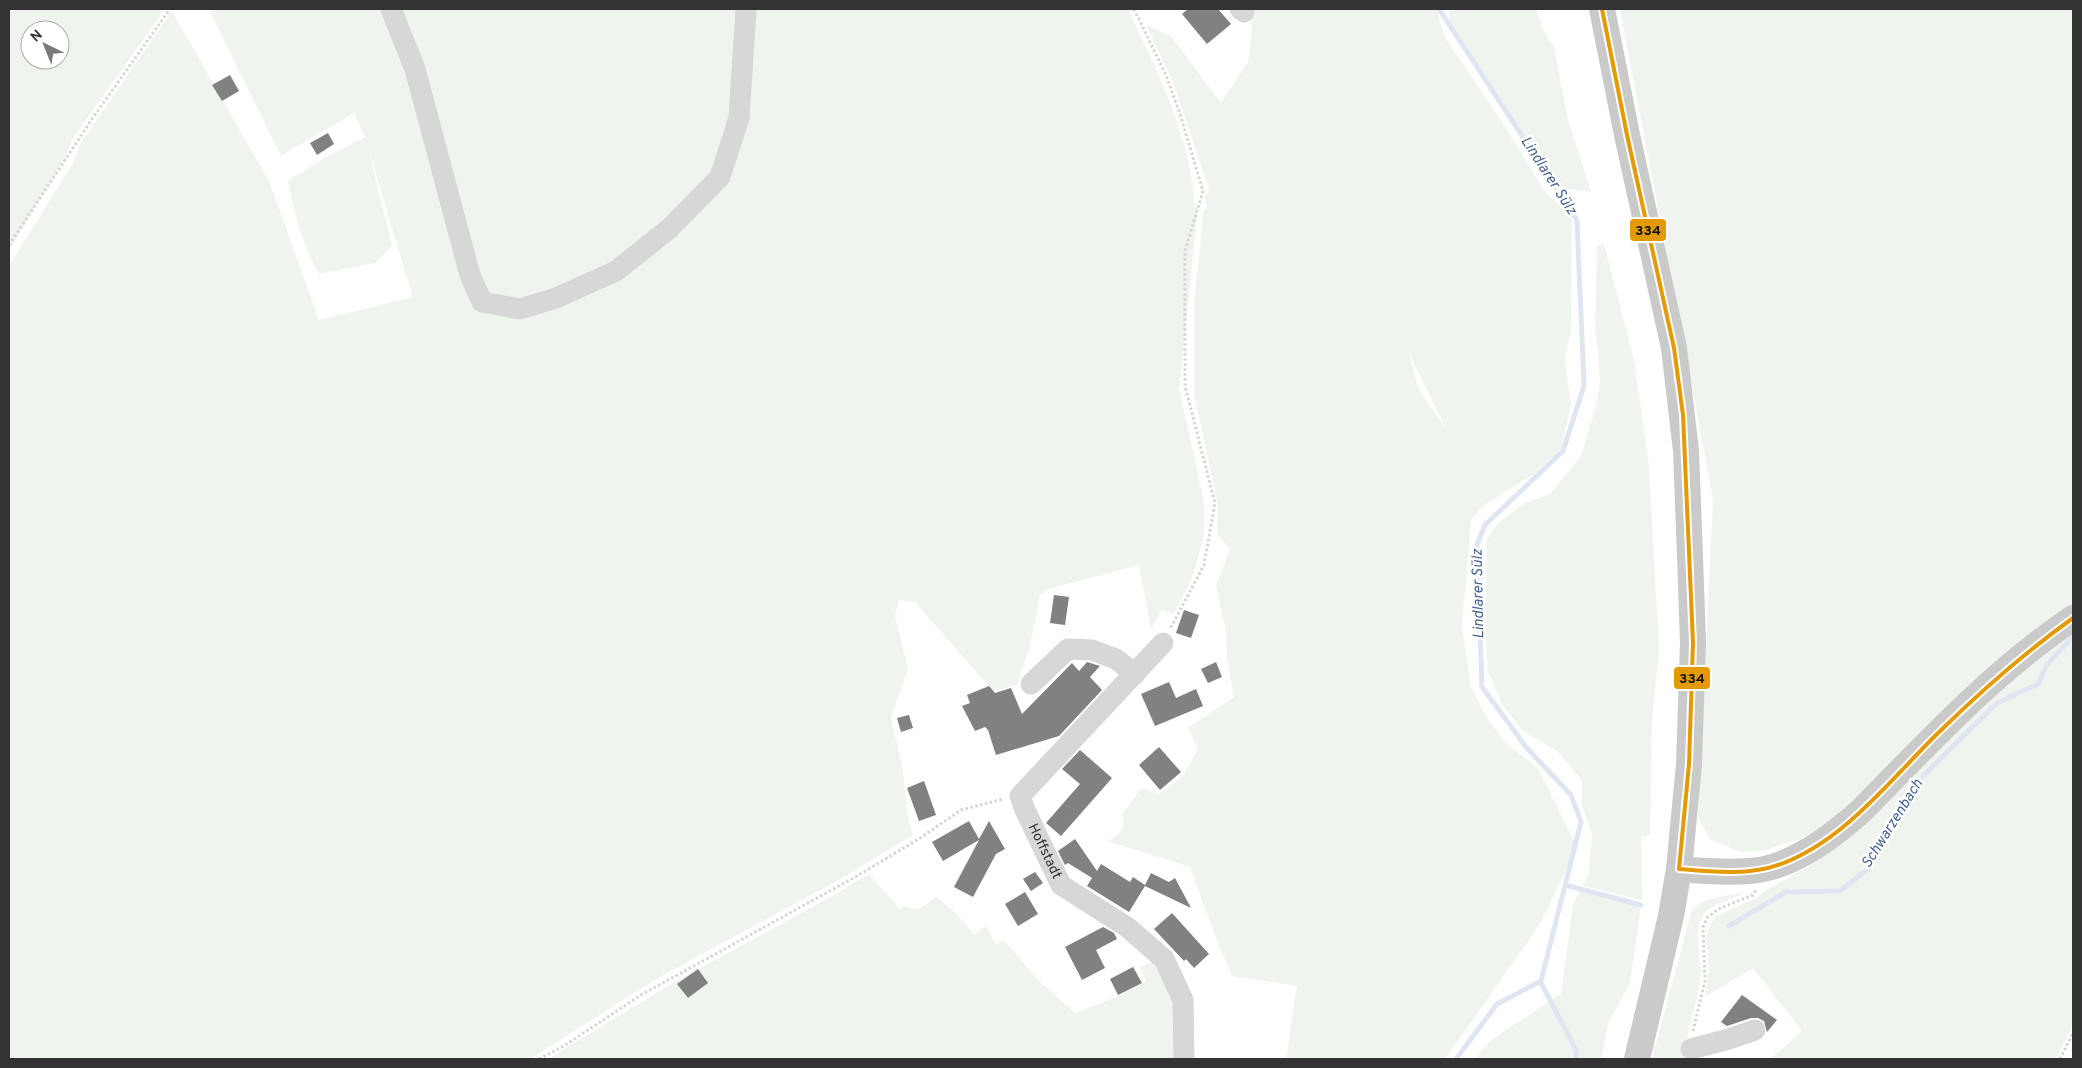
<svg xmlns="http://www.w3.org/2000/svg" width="2082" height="1068" font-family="Overpass,sans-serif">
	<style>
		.green { fill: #f0f4ee; fill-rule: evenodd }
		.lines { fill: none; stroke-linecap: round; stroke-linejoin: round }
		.stream { stroke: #dfe6f2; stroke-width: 5 }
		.building { fill: #818181 }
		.path { stroke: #d5d5d5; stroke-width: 3; stroke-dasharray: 2.5 2.5; stroke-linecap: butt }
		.minor { stroke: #d7d7d7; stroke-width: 21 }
		.major { stroke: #cacaca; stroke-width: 26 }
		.bus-1-casing { stroke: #fff; stroke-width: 8 }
		.bus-1 { stroke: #e39a05; stroke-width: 4 }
		.labels { text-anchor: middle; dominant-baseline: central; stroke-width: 5; stroke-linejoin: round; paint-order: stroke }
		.street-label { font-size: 14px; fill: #333; stroke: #fff }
		.water-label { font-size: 15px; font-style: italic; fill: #456291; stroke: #fff }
		.line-badge { stroke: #fff; stroke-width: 2 }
		.pale-badge-label { font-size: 14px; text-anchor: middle; font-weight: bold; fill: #111 }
	</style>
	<rect width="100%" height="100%" fill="#fff"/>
	<path class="green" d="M9,9h156l-92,129 -8,19 -56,94zM30,30h30v30h-30z
		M211,9h917c29,63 63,127 67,198l3,1 -19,180 25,114v34l-13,45 -18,34 -11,-6 -11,20 -12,-64 -91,24 -8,6 -10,51 -13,39 -24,6 -78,-89 -16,-2 -4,16 13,53 -17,49 12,52 4,44 6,21 -69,42 -186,101 -128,81h-521v-793l64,-103 7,-19 92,-133 97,170 50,139 94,-23 -45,-149 24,98 -17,17 -56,11c-16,-29 -25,-60 -31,-93l36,-23 41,-21 -11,-24 -73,43 -71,-144z
		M1248,9h190l1,11 8,21 52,76 47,76 26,22 -1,114 -6,29 6,47 -10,44 -27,25 -50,31 -13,15 -9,106 9,60 15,31 20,26 32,25 39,79 -34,71 -12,19 -86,122h-159l11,-73 -65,-10 -13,-30 -29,-79 -83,-26c12,-4 20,-13 15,-26l19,-27 18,6 24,-18 15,-27 -10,-21 46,-31 -7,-38 -1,-28 -10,-45 14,-37 -13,-15 1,-28 -24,-113v-91l10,-93 3,1 -2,-13 4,-7 -36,-108 -27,-57 25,11 50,67 27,-41 4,-33zM1409,353l37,76 -28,-41z
		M1449,9h87l8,23 10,15 14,72 23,73 -37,-5 -49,-79 -50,-74 -5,-13z
		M1620,9h453v598l-241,216 -32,16 -37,12 -23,1 -30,-13 -12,-21 15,-320z
		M1604,244l30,116 15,106 10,182 -7,74 -2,112 -9,4 1,62 -59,-14 6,-12 3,-41 -10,-27v-26l-24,-28 -36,-22 -20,-26 -14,-32 -3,-44 2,-88 11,-17 27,-20 25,-9 31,-38 15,-50 4,-25 -2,-30 -3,-22 2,-84z
		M2073,627v399l-17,33h-286l32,-28 -49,-63 -48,29 4,-27 -3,-33 3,-10 7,-11 40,-18 12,-9 43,-24 33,-25 97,-98z
		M869,874l31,35 4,-3c15,7 21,-1 32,-10l21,18 17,21 12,-9 10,18 8,-4 35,41 36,32 41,-16 30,-16 -6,-14 13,-6 21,43 5,55h-631l118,-72 168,-92z
		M1581,889l60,17 -11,77 -22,41 -7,35h-125l6,-10 9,-9 70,-46 12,-89z
		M1745,892c-11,9 -30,9 -40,21 -14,18 -2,46 -5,67 -2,27 -17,52 -14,79h-34l40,-150 16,-10z"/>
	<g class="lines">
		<path class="stream" d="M1439,9l138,211 7,166 -21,65 -78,74 -8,20 5,142 44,60 45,48 10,27 -40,159 -44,23 -41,55
			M1565,885l76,20
			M1729,926l57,-34 54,-1 29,-23 54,-92 74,-73 41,-19 9,-19 26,-29
			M1540,981l36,69 1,9"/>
	</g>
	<path class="building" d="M1188,9h30l13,15 -24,20 -25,-30z
		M230,75l9,16 -17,10 -10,-16z
		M328,133l6,11 -17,11 -7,-12z
		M1054,595l15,2 -4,28 -15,-2z
		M1184,610l15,5 -8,23 -15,-5z
		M1087,662l13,4 -10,11 12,13 -43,46 -63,19 -8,-25 -3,-3 -10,4 -13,-25 8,-3 -3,-8 22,-9 6,7 16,-5 11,26 50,-51 7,8z
		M1216,662l6,15 -14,6 -7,-14z
		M1169,682l7,16 20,-9 7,17 -48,20 -14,-32z
		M909,715l4,13 -12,4 -4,-14z
		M1159,747l22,25 -21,18 -21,-25z
		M1080,750l32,28 -51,58 -15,-13 34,-39 -18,-15z
		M924,781l12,34 -17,6 -12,-33z
		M969,821l10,18 10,-18 16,28 -9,5 -23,43 -19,-10 25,-47 -36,21 -11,-19z
		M1075,839l22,32 4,-7 29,18 3,-5 12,8 6,-12 18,9 6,-4 16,30 -46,-22 -16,26 -42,-26 5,-8 -24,-15 -3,2 -7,-14z
		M1035,872l8,11 -12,8 -8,-12z
		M1025,892l13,22 -20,12 -13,-22z
		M1172,913l37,41 -15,14 -8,-9 -2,2 -30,-32z
		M1103,927l11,6 3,6 -21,11 9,18 -23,12 -17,-33z
		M1133,967l9,16 -24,12 -8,-16z
		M698,969l10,14 -20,15 -11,-14z
		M1742,995l35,25 -10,12 -3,-11 -6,-3h-7l-24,8 -6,-4z"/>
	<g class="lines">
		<path class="path" d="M1134,9l32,66 14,39 23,77 -18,60v135l30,117 -11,62 -34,64
			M9,245l83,-126 78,-110
			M1693,1031l12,-50 -2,-54 4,-9 11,-9 35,-14 3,-5
			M539,1059l23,-12 79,-52 216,-119 60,-36 44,-30 42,-11
			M2060,1059l13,-26"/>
		<g class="minor">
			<path d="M391,9l24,60 55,206 12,27 38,7 36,-11 60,-27 54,-43 50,-51 19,-59 7,-109"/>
			<path d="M1240,9l4,3"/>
			<path id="s1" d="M1163,643l-143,153 5,14 36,75 66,42 37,32 19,41 1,59"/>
			<path d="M1031,684l37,-35 24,1 24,9 19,15"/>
			<path d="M1691,1049l38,-10 26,-9"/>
		</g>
		<path class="major" d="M1602,9l25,126 47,213 12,103 4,105 3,87 -4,121 -10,105 -8,47 -34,143
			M1679,869c23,2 47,4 70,2 41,-2 83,-34 112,-60 67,-68 132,-139 212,-193"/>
		<defs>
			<path id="bus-1" d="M1602,9l25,126 47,213 9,67 10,228 -4,121 -10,105c33,3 70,7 102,-5 64,-24 109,-84 156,-130 43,-42 87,-81 136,-116"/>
		</defs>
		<use href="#bus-1" class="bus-1-casing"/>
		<use href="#bus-1" class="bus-1"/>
	</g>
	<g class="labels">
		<g class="street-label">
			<text stroke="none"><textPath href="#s1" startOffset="270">Hoffstadt</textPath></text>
		</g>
		<g class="water-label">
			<text transform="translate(1548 176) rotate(57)">Lindlarer Sülz</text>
			<text transform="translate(1479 594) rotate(-91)">Lindlarer Sülz</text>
			<text transform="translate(1893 824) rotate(-58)">Schwarzenbach</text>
		</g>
	</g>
	<g class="line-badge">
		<rect x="1629" y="218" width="38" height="24" rx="5" fill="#e39a05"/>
		<rect x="1673" y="666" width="38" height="24" rx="5" fill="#e39a05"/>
	</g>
	<g class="pale-badge-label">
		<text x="1648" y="235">334</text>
		<text x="1692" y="683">334</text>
	</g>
	<rect width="2082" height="1068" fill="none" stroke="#333333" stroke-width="20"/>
	<g transform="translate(45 45) rotate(317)"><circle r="24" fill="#ffffff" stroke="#adadad"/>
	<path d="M0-4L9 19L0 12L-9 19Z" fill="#7a7a7a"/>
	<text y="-8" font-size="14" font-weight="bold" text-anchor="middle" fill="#333333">N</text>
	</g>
</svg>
